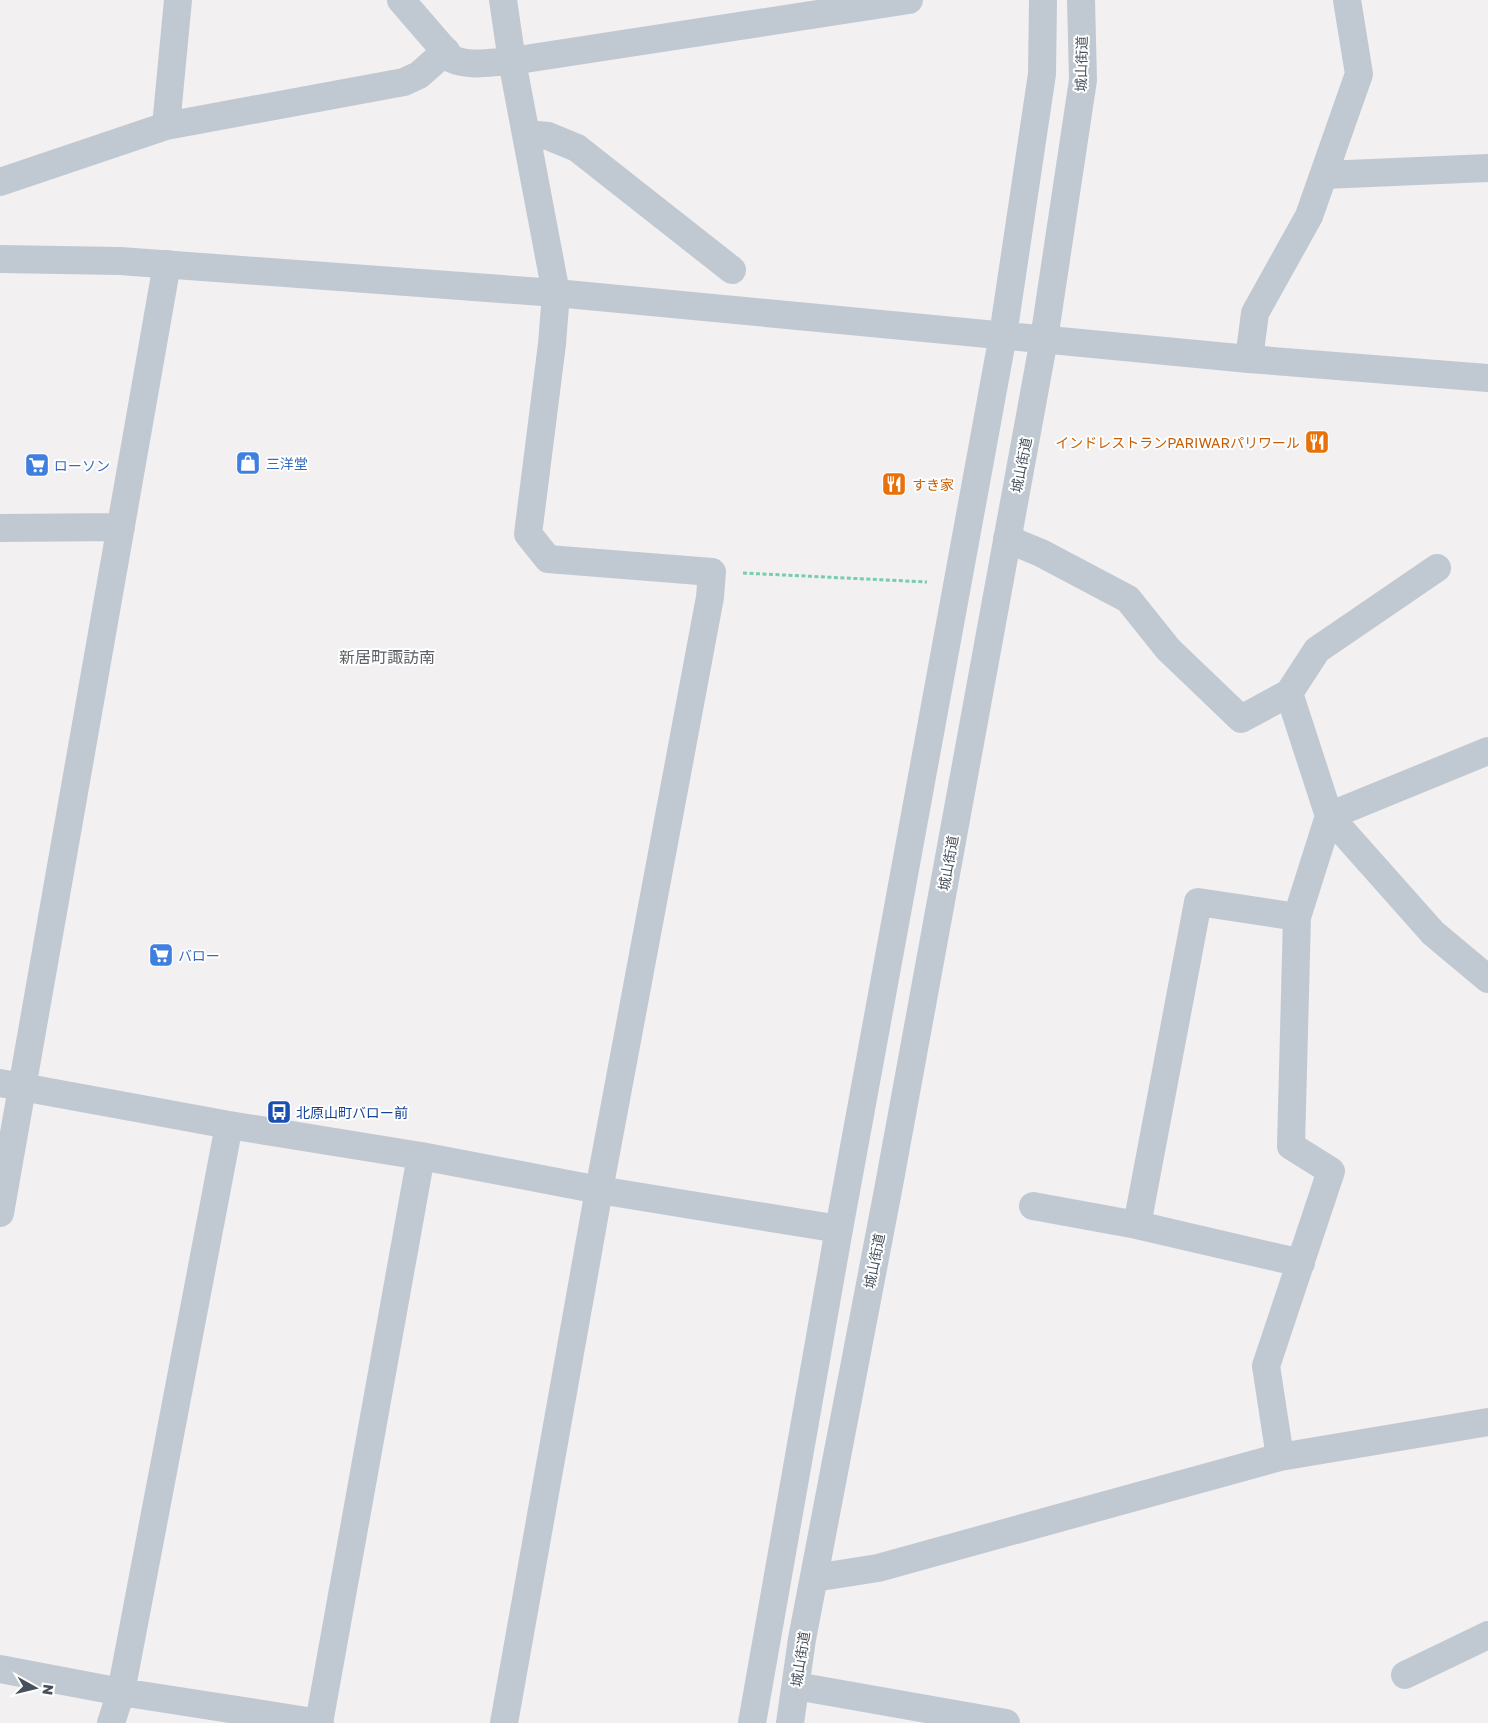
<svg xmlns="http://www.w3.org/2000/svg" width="1488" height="1723" font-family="'Golos Text','Noto Sans JP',sans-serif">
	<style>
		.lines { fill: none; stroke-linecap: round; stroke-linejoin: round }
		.path { stroke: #76ceab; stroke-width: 3; stroke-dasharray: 4 2.5; stroke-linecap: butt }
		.minor { stroke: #c0c9d2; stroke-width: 28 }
		.tertiary { stroke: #c0c9d2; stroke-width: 28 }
		.labels { text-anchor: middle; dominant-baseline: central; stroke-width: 4; stroke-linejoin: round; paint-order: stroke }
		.street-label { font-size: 14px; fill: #47515d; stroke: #fff }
		.food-label { font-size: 14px; fill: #c56008; stroke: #fff; text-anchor: end }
		.shop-label { font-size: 14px; fill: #366cbe; stroke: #fff; text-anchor: start }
		.transit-label { font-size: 14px; fill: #164399; stroke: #fff; text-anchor: start }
		.quarter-label { font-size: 16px; fill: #5c5f65; stroke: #fff }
	</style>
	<rect width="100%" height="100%" fill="#f2f0f0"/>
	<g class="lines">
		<path class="path" d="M743,573l184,9"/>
		<path class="minor" d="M401,0l51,59c18,8 40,3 60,2l44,232 -4,51 -24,190 20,25 164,13 -2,25 -111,593 -95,533
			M503,0l9,61 397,-61
			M166,126l12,-126
			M526,134l22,2 29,12 155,122
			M1324,175l164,-7
			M0,182l166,-56 238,-44 15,-7 27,-24
			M1249,359l6,-46 54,-97 50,-142 -12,-74
			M0,528l121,-1
			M1007,539l34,14 87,46 40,50 73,70 48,-26 40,123 104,117 55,46
			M1289,693l28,-43 120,-82
			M0,1083l229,42 192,31 178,34 240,39
			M1033,1206l104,19 164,38
			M0,1213l167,-949
			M1137,1225l61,-323 99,15
			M1280,1457l-14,-91 65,-195 -40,-25 6,-229 32,-101 159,-65
			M814,1578l64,-10 402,-111 208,-35
			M0,1669l121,23 199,31
			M1405,1675l83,-40
			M111,1723l10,-31 108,-567
			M319,1723l102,-567"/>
		<path class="tertiary" d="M0,259l120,2 436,32 693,66 239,19
			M796,1686l210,37
			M752,1723l87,-494 164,-894 39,-261 1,-74
			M790,1723l12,-84 87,-454 155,-846 39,-259 -2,-80"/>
	</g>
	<defs>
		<symbol id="restaurant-square" viewBox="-11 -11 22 22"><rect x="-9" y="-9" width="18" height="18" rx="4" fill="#e8710a" stroke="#fff"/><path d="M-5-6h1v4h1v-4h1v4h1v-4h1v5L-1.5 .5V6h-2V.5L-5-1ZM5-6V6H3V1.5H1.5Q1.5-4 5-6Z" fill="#fff"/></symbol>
		<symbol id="shop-square" viewBox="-11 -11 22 22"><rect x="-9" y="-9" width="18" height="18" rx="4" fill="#3f7fe0" stroke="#fff"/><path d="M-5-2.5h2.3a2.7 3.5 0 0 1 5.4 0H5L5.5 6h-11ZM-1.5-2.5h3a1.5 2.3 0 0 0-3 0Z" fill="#fff"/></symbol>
		<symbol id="supermarket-square" viewBox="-11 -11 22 22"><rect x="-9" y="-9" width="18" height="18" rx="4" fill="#3f7fe0" stroke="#fff"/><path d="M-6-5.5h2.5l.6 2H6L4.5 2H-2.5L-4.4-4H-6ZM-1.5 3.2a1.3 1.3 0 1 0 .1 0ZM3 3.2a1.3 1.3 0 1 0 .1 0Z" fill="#fff"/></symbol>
		<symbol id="bus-square" viewBox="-11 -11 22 22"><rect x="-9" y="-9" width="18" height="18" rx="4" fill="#1a4fb4" stroke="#fff"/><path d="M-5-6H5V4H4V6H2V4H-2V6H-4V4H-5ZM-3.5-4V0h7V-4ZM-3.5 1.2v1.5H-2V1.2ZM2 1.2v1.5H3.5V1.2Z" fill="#fff"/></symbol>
	</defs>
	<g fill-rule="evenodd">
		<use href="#restaurant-square" x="1303" y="428" width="28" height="28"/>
		<use href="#shop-square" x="234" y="449" width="28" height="28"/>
		<use href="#supermarket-square" x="23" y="451" width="28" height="28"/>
		<use href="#restaurant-square" x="880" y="470" width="28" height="28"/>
		<use href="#supermarket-square" x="147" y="941" width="28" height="28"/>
		<use href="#bus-square" x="265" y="1098" width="28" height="28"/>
	</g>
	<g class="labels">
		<g class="street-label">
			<text transform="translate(1081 64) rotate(-89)">城山街道</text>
			<text transform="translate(1021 465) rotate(-79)">城山街道</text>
			<text transform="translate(948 863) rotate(-80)">城山街道</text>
			<text transform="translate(874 1261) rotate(-79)">城山街道</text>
			<text transform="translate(800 1659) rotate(-81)">城山街道</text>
		</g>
		<g class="food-label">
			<text x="1300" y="442">インドレストランPARIWARパリワール</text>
			<text x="912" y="484" text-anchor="start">すき家</text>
		</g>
		<g class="shop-label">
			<text x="266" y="463">三洋堂</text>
			<text x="54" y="465">ローソン</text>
			<text x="178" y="955">バロー</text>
		</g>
		<g class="transit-label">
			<text x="296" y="1112">北原山町バロー前</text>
		</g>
		<g class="quarter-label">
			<text x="387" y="657">新居町諏訪南</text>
		</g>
	</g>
	<g transform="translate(35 1688) rotate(98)" stroke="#ffffff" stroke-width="4" paint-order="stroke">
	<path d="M0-4L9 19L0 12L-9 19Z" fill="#47515d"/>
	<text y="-8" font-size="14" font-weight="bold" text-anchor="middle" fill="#47515d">N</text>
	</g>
</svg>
